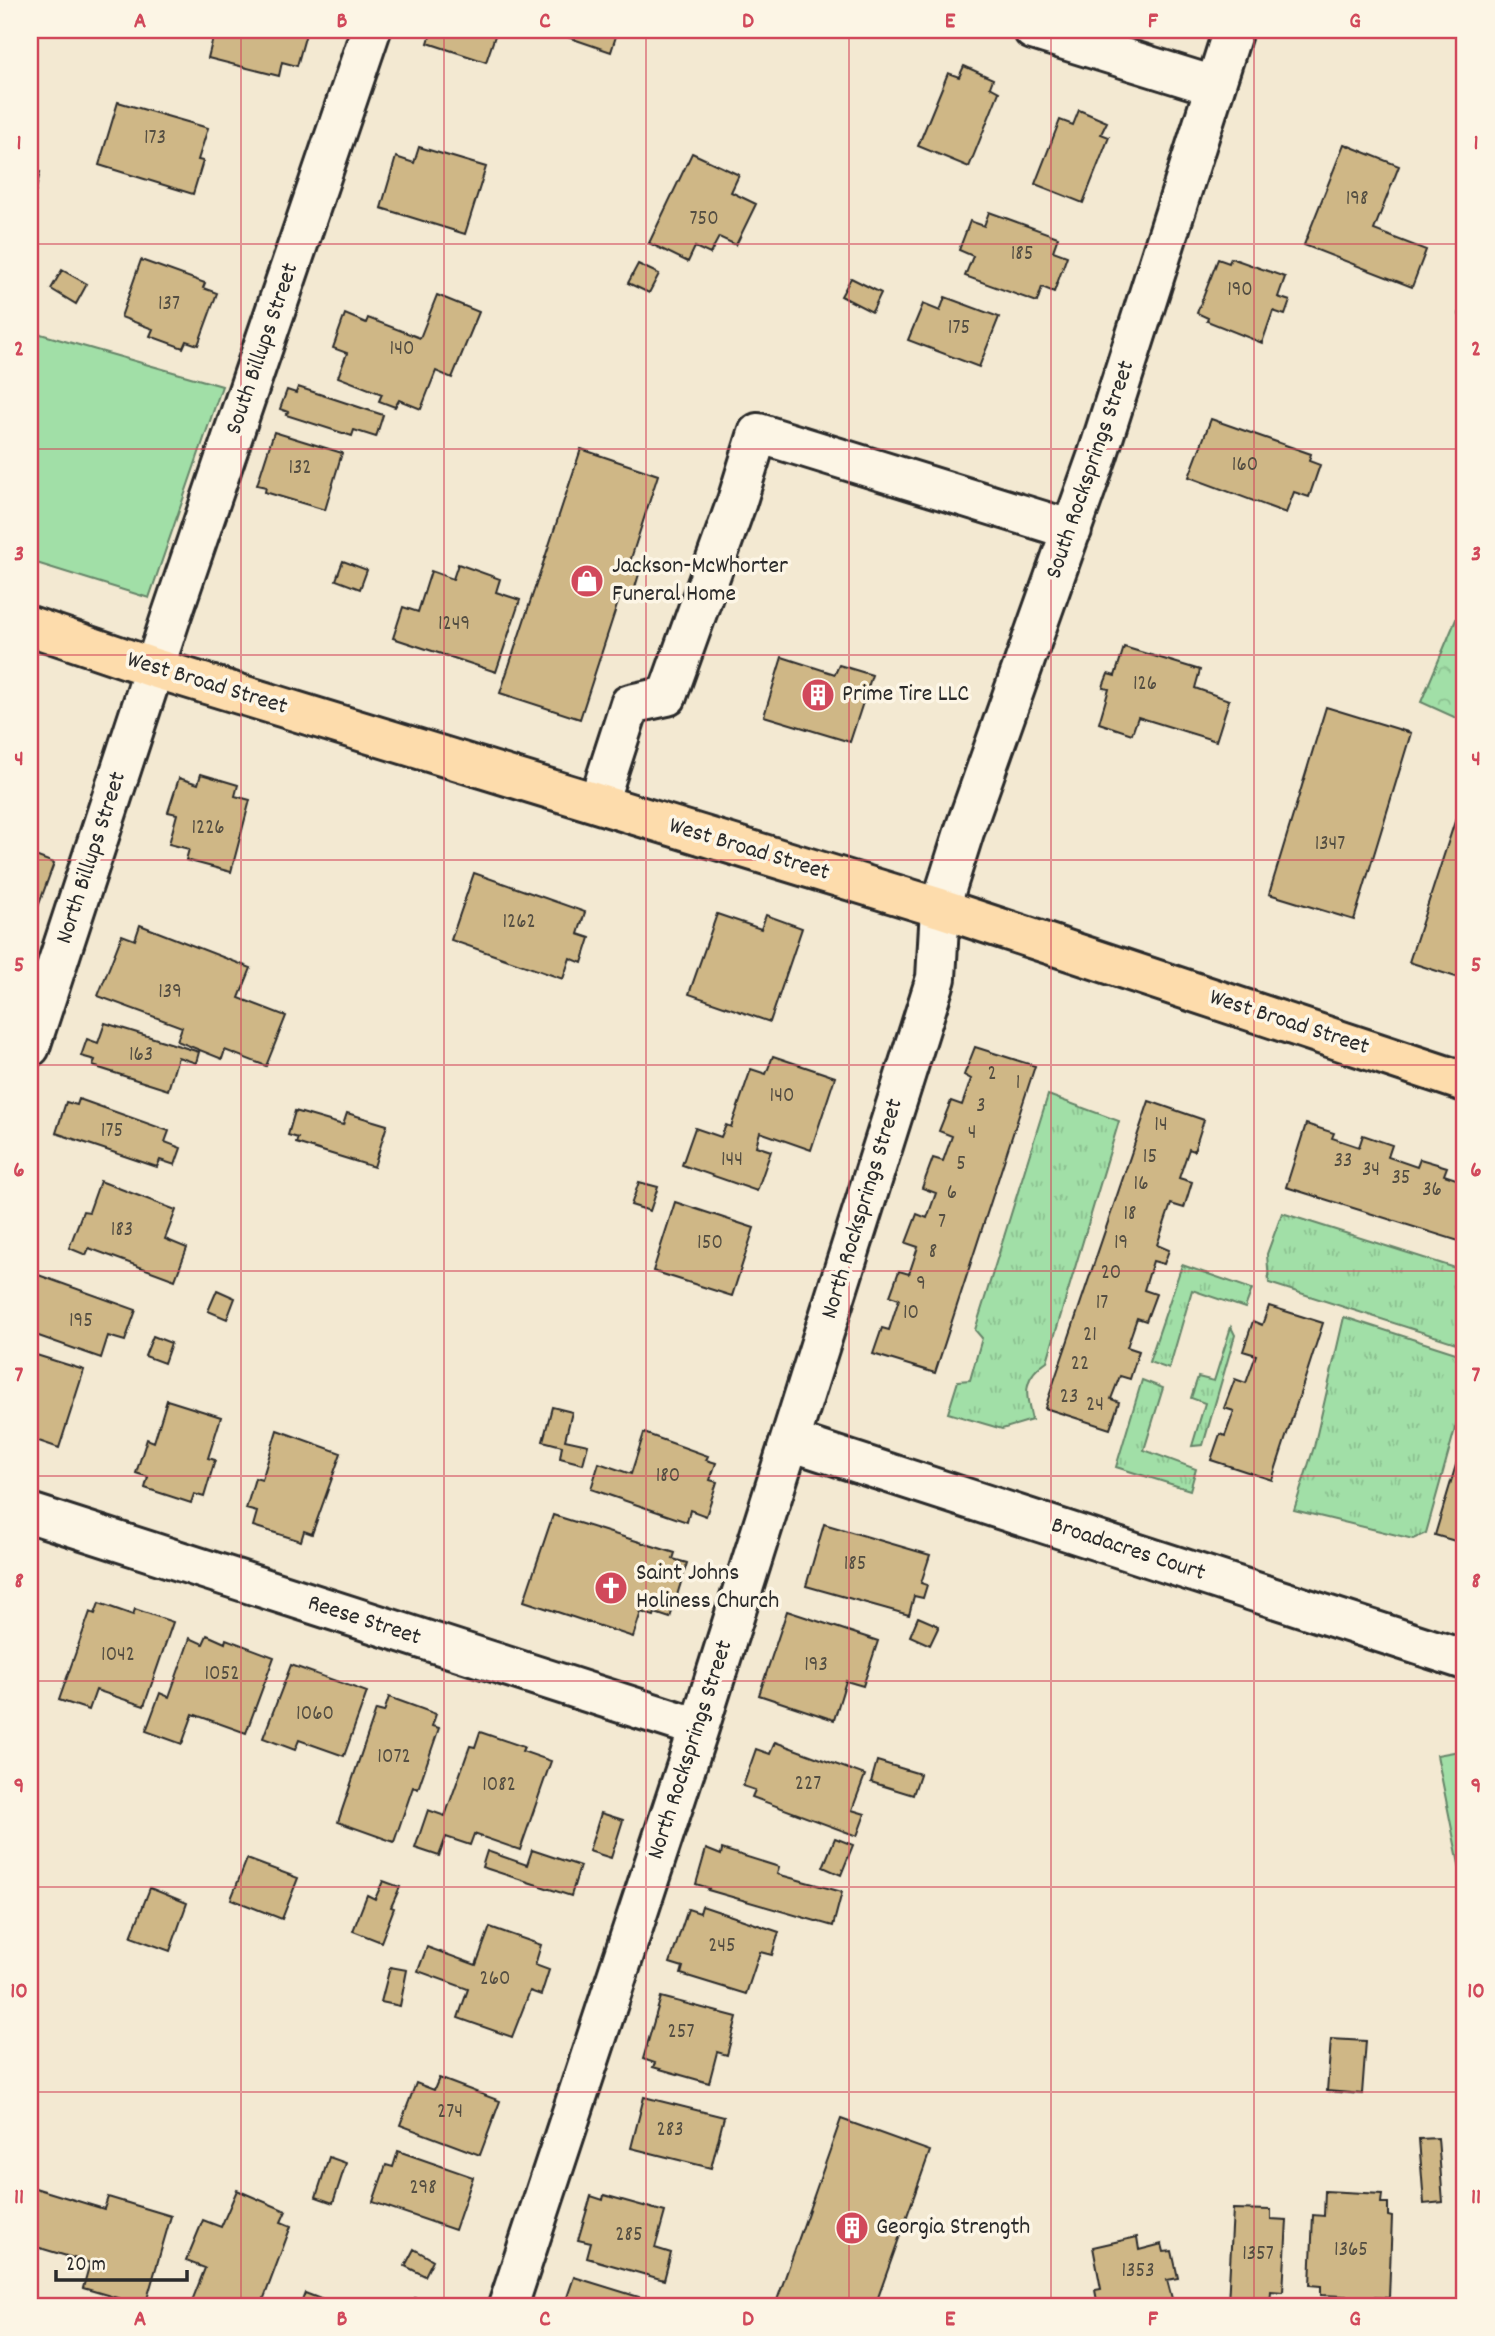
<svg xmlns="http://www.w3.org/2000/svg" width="1495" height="2336" font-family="Dekko,sans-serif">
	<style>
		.grass { fill: url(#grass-tufts); stroke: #668569; stroke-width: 2 }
		.forest { fill: url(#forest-crowns); stroke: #668569; stroke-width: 2 }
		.park { fill: #a1dfa7; stroke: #668569; stroke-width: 2 }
		.building { fill: #cfb786; stroke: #2b2b2b; stroke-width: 2 }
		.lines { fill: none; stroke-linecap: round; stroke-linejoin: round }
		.minor-casing { stroke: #2b2b2b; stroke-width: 44 }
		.major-casing { stroke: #2b2b2b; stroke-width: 44 }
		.minor { stroke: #fcf5e5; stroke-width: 38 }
		.major { stroke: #fddcac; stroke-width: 38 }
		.grid { fill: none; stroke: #d1495b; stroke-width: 2; stroke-opacity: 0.55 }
		.labels { text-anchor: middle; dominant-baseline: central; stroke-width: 7; stroke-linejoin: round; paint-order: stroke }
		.number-label { font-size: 21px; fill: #544e42 }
		.street-label { font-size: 24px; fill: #2b2b2b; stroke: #fcf5e5 }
		.poi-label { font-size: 24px; fill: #2b2b2b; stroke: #fcf5e5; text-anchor: start }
		.neatline { fill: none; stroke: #d1495b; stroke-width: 2.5 }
		.grid-label { font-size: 23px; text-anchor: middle; font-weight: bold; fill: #d1495b }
	</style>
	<defs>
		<pattern id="grass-tufts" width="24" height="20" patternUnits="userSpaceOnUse" patternTransform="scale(1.75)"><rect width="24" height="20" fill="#a1dfa7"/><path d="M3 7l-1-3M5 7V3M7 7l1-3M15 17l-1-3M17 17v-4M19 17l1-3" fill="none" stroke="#8bc090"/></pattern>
		<pattern id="forest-crowns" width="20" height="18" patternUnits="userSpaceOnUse" patternTransform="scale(1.75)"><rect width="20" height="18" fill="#a1dfa7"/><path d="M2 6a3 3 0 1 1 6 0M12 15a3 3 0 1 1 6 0" fill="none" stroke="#8bc090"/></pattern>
	</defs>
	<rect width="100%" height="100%" fill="#f3e9d2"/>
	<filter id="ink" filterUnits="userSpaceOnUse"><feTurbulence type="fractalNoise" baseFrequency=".0143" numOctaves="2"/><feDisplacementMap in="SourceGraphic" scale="14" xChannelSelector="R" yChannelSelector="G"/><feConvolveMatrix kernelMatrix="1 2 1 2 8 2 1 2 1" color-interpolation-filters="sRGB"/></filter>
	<g filter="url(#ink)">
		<path class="grass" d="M1048,1095l71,26 -72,240c-26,17 -21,33 -15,59l-30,9 -54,-16 10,-32 12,-1 12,-42 -7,-8z
			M1282,1213l183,58v75l-196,-63 -2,-29z
			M1182,1265l70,24 -7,19 -53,-18 -23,79 -20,-7z
			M1344,1317l121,39v37l-39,140 -13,6 -119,-29 20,-63z
			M1231,1327l4,8 -32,110 -11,1 13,-43 -14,-5 7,-21 16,4z
			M1142,1380l21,8 -19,62 52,19 -6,21 -74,-23z"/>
		<path class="forest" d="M1465,186v137l-6,-8z
			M1465,598v124l-44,-20z"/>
		<path class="park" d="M30,331l192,55 -73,212 -119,-37z
			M1465,1750v144l-28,-139z"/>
		<path class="building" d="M215,30h92l-10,36 -15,-4 -3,14 -71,-18z
			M432,30h65l-11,32 -58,-19z
			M547,30h71l-7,22z
			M964,66l29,13 -3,8 9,5 -30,75 -51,-21 30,-73 11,4z
			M118,102l90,26 -10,32 5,1 -10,33 -94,-29z
			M1079,110l28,12 -6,12 8,3 -26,66 -48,-19 25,-64 13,5z
			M1344,144l55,22 -25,64 52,20 -14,37 -108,-42z
			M419,147l67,20 -21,67 -84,-26 15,-51 18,6z
			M692,153l47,22 -8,17 25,12 -20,41 -17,-8 -9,17 -15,-7 -7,15 -39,-19z
			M30,170l10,2 -10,43z
			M989,212l69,25 -5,14 14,5 -13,36 -12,-5 -5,15 -72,-26 8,-20 -14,-6 11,-29 14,5z
			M1231,258l54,19 -7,20 12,4 -5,14 -12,-4 -11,32 -55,-22 1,-3 -11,-5 21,-54 11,4z
			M141,260l64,23 -2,5 14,5 -19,52 -12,-4 -3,7 -33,-12 3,-7 -32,-12z
			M638,264l21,10 -10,19 -21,-10z
			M62,270l25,14 -11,20 -25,-15z
			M851,278l30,15 -9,19 -31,-16z
			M437,295l42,17 -27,66 -16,-7 -15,38 -22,-9 -4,7 -16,-6 3,-7 -44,-17 9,-24 -14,-5 12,-34 21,9 2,-5 52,20z
			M945,297l54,20 -20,50 -71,-27 15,-36 17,7z
			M298,387l85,28 -7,22 -22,-7 -2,6 -66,-21 2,-3 -8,-3 7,-19 9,3z
			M1211,419l100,35 -2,7 11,4 -11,32 -15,-5 -8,21 -97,-36z
			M274,432l68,21 -17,57 -60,-18 1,-5 -9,-2z
			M581,449l77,26 -30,93 12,3 -7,23 -11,-4 -42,129 -80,-26z
			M343,561l24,9 -7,19 -24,-9z
			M458,564l42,15 -4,13 24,8 -24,72 -103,-34 10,-31 15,5 13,-41 22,8z
			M1124,647l76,23 -5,18 34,12 -13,41 -78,-24 -6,17 -33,-11 10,-34 -6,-1 1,-4 4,-10 7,2z
			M782,657l53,17 4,-9 33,10 -22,67 -86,-26z
			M1326,707l85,26 -57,187 -85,-26z
			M201,774l37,11 -3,11 15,4 -19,72 -45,-12 3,-11 -20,-5 8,-30 -9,-2 11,-34 19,6z
			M1460,806l5,1v173l-56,-18z
			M30,854l24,9 -23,63 -1,-1z
			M474,873l111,39 -7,22 12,4 -8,25 -12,-5 -7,21 -112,-39z
			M717,914l44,15 5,-14 36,13 -32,94 -81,-28z
			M140,925l111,43 -12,30 47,18 -20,50 -41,-16 -3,9 -45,-18 5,-14 -84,-31 24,-61 13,5z
			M105,1023l94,29 -3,11 -18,-6 -10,33 -75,-24 2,-6 -14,-4 6,-17 11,4z
			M975,1047l60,19 -100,307 -62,-19 9,-26 7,2 10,-31 -9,-3 9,-25 10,3 9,-27 -12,-4 11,-29 10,4 9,-25 -14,-5 11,-30 10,3 9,-25 -13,-5 12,-30 11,4 9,-26 -7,-4z
			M773,1056l62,21 -24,73 -51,-18 -4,14 15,5 -14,40 -75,-26 13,-37 26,9 5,-12 5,2 20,-58 15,5z
			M79,1099l90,32 -4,11 16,6 -6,17 -15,-5 -3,7 -101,-34 10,-31 11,3z
			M1149,1101l55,19 -10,31 -5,-2 -10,29 13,4 -8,26 -13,-4 -14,41 12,5 -5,14 -11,-3 -9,29 12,4 -10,27 -9,-3 -10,29 12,4 -9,28 -10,-3 -9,23 8,3 -9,27 -65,-21z
			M295,1111l48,14 4,-12 40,12 -13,42 -78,-24 2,-5 -10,-3z
			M1306,1124l28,9 -2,5 27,9 4,-12 29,10 -4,12 29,10 3,-8 27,8 -3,8 21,7v61l-179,-56z
			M100,1181l76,29 -11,29 22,9 -12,32 -86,-32 -3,7 -17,-7 14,-37 6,1z
			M639,1182l19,5 -8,24 -19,-6z
			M675,1202l79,26 -22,68 -79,-25z
			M30,1272l106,38 -11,31 -17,-5 -7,22 -71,-25z
			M217,1290l18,8 -8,21 -19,-8z
			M1269,1306l54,17 -51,157 -61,-20 9,-26 5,2 9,-25 -10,-3 11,-29 11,4 10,-28 -13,-4 10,-30 9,4z
			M153,1336l18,7 -7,20 -19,-7z
			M30,1353l54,17 -25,78 -29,-10z
			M167,1400l54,17 -13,41 7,2 -11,37 -10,-3 -3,9 -46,-15 3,-11 -12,-4 11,-34 7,3z
			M552,1407l20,5 -7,28 23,5 -5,19 -23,-6 2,-12 -19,-5z
			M277,1430l64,23 -29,81 -8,-3 -3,10 -48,-15 4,-14 -11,-3 9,-31 7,2z
			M644,1433l64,23 -2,4 10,3 -6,17 7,2 -11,34 -16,-6 -3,12 -96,-33 8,-26 32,11z
			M1465,1435v109l-30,-9z
			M553,1515l122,38 -2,6 14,4 -17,55 -15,-5 -1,3 -13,-4 -8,25 -109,-36z
			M824,1524l106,31 -9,28 6,2 -4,13 -9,-2 -5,19 -103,-29z
			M99,1603l34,12 2,-6 38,13 -29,84 -48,-16 -7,20 -30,-10 31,-88 5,2z
			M787,1611l91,30 -15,45 -17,-5 -12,39 -75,-25z
			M918,1617l21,9 -9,19 -20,-9z
			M207,1635l18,8 1,-4 48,18 -28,76 -53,-19 -11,30 -36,-13 14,-38 9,4 21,-59 13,6z
			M291,1665l76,27 -23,64 -45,-16 -4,10 -32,-12z
			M389,1697l47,17 -4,12 7,2 -21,61 -5,-2 -19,55 -56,-20 38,-112 8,2z
			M480,1732l44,15 -2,4 29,10 -31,89 -46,-16 -4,11 -24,-8 -7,19 -24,-8 13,-38 17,6 25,-70 5,1z
			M775,1742l90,33 -13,35 13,4 -8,22 -105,-39 3,-7 -12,-4 13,-37 14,5z
			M877,1761l43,13 -7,21 -42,-13z
			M601,1813l22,7 -12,38 -22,-7z
			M835,1838l18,7 -12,30 -18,-8z
			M706,1849l15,6 1,-6 57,18 -2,7 65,18 -9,34 -125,-36 1,-2 -13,-4z
			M532,1850l48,16 -9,30 -89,-29 5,-16 40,14z
			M247,1859l51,19 -16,41 -51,-20z
			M383,1881l17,6 -9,20 3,1 -13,34 -28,-11 14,-36 8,4z
			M150,1888l37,15 -17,48 -39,-14z
			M702,1906l77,26 -7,23 -12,-3 -14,42 -65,-20 2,-7 -13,-4 18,-54 12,4z
			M490,1927l51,18 -6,20 14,5 -8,25 -11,-4 -18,46 -54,-19 10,-29 -50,-18 9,-24 49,18z
			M390,1967l17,3 -7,36 -19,-4z
			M661,1997l76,20 -10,38 -10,-3 -8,31 -56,-16 2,-4 -12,-4z
			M1331,2039l35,2 -4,53 -35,-3z
			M439,2078l61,23 -20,54 -80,-30 16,-42 18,7z
			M644,2097l80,20 -13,51 -80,-20z
			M841,2119l89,32 -55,155h-100z
			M1438,2138l5,64 -19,2 -5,-65z
			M398,2151l75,26 -18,53 -82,-28 13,-37 7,2z
			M329,2157l17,6 -13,40 -17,-6z
			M35,2188l69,21 4,-12 63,19 -26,90 -62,-18 7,-25 -60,-18v-40z
			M237,2190l49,21 -5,11 10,4 -30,80h-71l15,-38 -19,-7 17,-41 18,7z
			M1325,2191l57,3 -1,9h7v13l4,1 -3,81 -68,-3v-9l-11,-1 3,-70 11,1z
			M604,2195l61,17 -10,36 16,5 -7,27 -77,-22 4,-15 -13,-3 13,-44 12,4z
			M1233,2209l38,1v9l16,1 -4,72 -12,-1 -1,15 -42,-2z
			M1137,2237l2,13 23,-6 2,8 8,-1 6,27 -11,2 7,26h-76l-3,-16 6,-1 -8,-42z
			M414,2249l19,11 -8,16 -20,-10z
			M574,2277l94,29h-104z
			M305,2293l34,13h-39z
			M415,2298l18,8h-22z"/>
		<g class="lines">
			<defs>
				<path id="minor" d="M1033,30l181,56
					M598,803l32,-99 37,-8 70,-195 21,-68 314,97
					M30,1047l140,-427 201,-590
					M790,1441l675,219
					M30,1513l669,215
					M508,2306l191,-578 237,-750 4,-70 24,-76 133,-375 136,-427"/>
				<path id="major" d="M30,626l124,42 786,240 525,174"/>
			</defs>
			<use href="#minor" class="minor-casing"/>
			<use href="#major" class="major-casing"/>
			<use href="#minor" class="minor"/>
			<use href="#major" class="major"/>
		</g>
	</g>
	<path class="grid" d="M241,30v2276M444,30v2276M646,30v2276M849,30v2276M1051,30v2276M1254,30v2276M30,244h1435M30,449h1435M30,655h1435M30,860h1435M30,1065h1435M30,1271h1435M30,1476h1435M30,1681h1435M30,1887h1435M30,2092h1435"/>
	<defs>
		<symbol id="shop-disc" viewBox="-11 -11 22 22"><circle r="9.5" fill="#d1495b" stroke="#fcf5e5"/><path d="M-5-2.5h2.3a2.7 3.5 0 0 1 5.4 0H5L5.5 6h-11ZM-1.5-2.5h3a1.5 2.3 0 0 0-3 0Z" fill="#fff"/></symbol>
		<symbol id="building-disc" viewBox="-11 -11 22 22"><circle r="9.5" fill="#d1495b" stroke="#fcf5e5"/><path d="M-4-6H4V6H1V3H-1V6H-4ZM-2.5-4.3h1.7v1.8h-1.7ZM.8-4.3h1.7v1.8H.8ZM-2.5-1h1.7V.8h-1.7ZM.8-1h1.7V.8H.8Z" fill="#fff"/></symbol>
		<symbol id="church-disc" viewBox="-11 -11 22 22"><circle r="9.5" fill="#d1495b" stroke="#fcf5e5"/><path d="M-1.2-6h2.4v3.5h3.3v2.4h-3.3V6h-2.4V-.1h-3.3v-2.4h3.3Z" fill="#fff"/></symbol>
	</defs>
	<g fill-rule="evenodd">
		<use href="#shop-disc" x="568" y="562" width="38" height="38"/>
		<use href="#building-disc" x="799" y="676" width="38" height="38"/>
		<use href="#church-disc" x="592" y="1569" width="38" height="38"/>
		<use href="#building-disc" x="833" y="2209" width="38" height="38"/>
	</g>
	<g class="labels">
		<g class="number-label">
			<text x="155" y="139">173</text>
			<text x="1357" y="200">198</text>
			<text x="704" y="220">750</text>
			<text x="1022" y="255">185</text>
			<text x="1240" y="291">190</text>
			<text x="169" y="305">137</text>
			<text x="959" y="329">175</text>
			<text x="402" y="350">140</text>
			<text x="1245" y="466">160</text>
			<text x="300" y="469">132</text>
			<text x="454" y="625">1249</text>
			<text x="1145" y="685">126</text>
			<text x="208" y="829">1226</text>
			<text x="1330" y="845">1347</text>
			<text x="519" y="923">1262</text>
			<text x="170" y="993">139</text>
			<text x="141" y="1056">163</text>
			<text x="992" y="1075">2</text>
			<text x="1018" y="1084">1</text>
			<text x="782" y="1097">140</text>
			<text x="981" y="1107">3</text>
			<text x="1161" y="1126">14</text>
			<text x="112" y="1132">175</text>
			<text x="972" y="1134">4</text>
			<text x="1150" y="1158">15</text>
			<text x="732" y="1161">144</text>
			<text x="1343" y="1162">33</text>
			<text x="961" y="1165">5</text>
			<text x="1371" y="1171">34</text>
			<text x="1401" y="1179">35</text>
			<text x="1141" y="1185">16</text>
			<text x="1432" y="1191">36</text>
			<text x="952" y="1194">6</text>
			<text x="1130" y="1215">18</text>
			<text x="942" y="1223">7</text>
			<text x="122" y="1231">183</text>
			<text x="710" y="1244">150</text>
			<text x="1121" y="1244">19</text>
			<text x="933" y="1253">8</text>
			<text x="1111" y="1274">20</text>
			<text x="921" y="1285">9</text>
			<text x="1102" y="1304">17</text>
			<text x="911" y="1314">10</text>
			<text x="81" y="1322">195</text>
			<text x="1090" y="1336">21</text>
			<text x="1080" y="1365">22</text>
			<text x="1069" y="1398">23</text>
			<text x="1095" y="1406">24</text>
			<text x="668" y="1477">180</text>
			<text x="855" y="1565">185</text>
			<text x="118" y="1656">1042</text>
			<text x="816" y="1666">193</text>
			<text x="222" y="1675">1052</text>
			<text x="315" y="1715">1060</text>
			<text x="394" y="1758">1072</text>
			<text x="808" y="1785">227</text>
			<text x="499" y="1786">1082</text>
			<text x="722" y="1947">245</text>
			<text x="495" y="1980">260</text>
			<text x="681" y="2033">257</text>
			<text x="450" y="2113">274</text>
			<text x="670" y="2131">283</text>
			<text x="423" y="2189">298</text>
			<text x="629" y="2236">285</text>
			<text x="1351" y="2251">1365</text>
			<text x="1258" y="2255">1357</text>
			<text x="1138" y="2272">1353</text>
		</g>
		<g class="street-label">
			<text transform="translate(263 349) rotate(-71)">South Billups Street</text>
			<text transform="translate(1091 470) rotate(-71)">South Rocksprings Street</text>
			<text transform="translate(207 684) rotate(17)">West Broad Street</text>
			<text transform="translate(749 850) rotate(17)">West Broad Street</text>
			<text transform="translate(92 858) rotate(-72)">North Billups Street</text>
			<text transform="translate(1289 1023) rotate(18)">West Broad Street</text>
			<text transform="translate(863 1209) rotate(-73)">North Rocksprings Street</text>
			<text transform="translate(1128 1550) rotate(18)">Broadacres Court</text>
			<text transform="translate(364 1621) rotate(18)">Reese Street</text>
			<text transform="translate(691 1750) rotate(-72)">North Rocksprings Street</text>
		</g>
		<g class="poi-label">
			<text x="612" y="567">Jackson-McWhorter<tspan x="612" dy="28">Funeral Home</tspan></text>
			<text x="842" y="695">Prime Tire LLC</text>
			<text x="636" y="1574">Saint Johns<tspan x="636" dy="28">Holiness Church</tspan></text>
			<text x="876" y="2228">Georgia Strength</text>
		</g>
	</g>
	<rect width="1495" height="2336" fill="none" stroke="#fcf5e5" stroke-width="77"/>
	<path d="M56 2270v10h131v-10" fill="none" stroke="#2b2b2b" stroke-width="3.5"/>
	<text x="66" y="2270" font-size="21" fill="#2b2b2b" stroke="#fcf5e5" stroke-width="5" paint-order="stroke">20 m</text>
	<rect x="38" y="38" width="1418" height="2260" class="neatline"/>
	<g class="grid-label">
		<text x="140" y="27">A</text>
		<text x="342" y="27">B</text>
		<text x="545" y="27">C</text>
		<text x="748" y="27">D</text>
		<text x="950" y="27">E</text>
		<text x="1153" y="27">F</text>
		<text x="1355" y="27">G</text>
		<text x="19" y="149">1</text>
		<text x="1476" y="149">1</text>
		<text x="19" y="355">2</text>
		<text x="1476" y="355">2</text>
		<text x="19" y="560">3</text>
		<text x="1476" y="560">3</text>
		<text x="19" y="765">4</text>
		<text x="1476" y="765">4</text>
		<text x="19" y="971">5</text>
		<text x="1476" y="971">5</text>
		<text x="19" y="1176">6</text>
		<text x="1476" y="1176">6</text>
		<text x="19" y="1381">7</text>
		<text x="1476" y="1381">7</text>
		<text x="19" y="1587">8</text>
		<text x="1476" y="1587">8</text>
		<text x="19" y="1792">9</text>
		<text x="1476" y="1792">9</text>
		<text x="19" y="1997">10</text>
		<text x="1476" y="1997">10</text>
		<text x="19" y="2203">11</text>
		<text x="1476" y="2203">11</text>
		<text x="140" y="2325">A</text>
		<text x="342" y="2325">B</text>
		<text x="545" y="2325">C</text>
		<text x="748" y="2325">D</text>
		<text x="950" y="2325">E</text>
		<text x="1153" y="2325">F</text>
		<text x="1355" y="2325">G</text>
	</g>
</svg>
